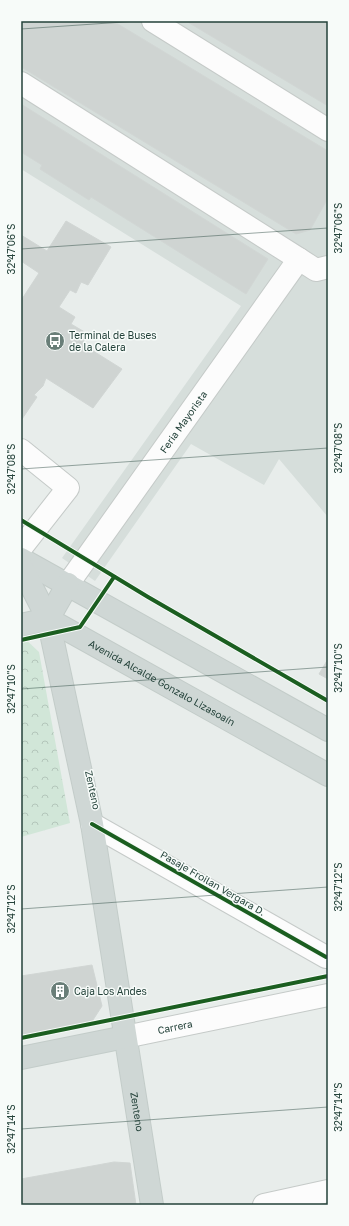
<svg xmlns="http://www.w3.org/2000/svg" width="349" height="1226" font-family="'Golos Text',sans-serif">
	<style>
		.built { fill: #d6dedb }
		.forest { fill: url(#forest-crowns) }
		.building { fill: #cfd4d2; stroke: #d1d6d4 }
		.lines { fill: none; stroke-linecap: round; stroke-linejoin: round }
		.minor-casing { stroke: #c5cac8; stroke-width: 24 }
		.major-casing { stroke: #c3ccc9; stroke-width: 24 }
		.minor { stroke: #fcfcfc; stroke-width: 22 }
		.major { stroke: #cfd7d5; stroke-width: 22 }
		.cycleway-casing { stroke: #f7fbf9; stroke-width: 6 }
		.cycleway { stroke: #1b5e20; stroke-width: 4 }
		.ticks { fill: none; stroke: #24423a; stroke-width: 1; stroke-opacity: 0.45 }
		.labels { text-anchor: middle; dominant-baseline: central; stroke-width: 3; stroke-linejoin: round; paint-order: stroke }
		.poi-label { font-size: 10px; fill: #24423a; stroke: #f7fbf9; text-anchor: start }
		.street-label { font-size: 10px; fill: #24423a; stroke: #f7fbf9 }
		.neatline { fill: none; stroke: #24423a; stroke-width: 1.5 }
		.ticks-label { font-size: 10px; text-anchor: middle; fill: #24423a }
	</style>
	<defs>
		<pattern id="forest-crowns" width="20" height="18" patternUnits="userSpaceOnUse"><rect width="20" height="18" fill="#d1e6d8"/><path d="M2 6a3 3 0 1 1 6 0M12 15a3 3 0 1 1 6 0" fill="none" stroke="#b3c6ba"/></pattern>
	</defs>
	<rect width="100%" height="100%" fill="#e8edeb"/>
	<path class="built" d="M21,21h307v496l-49,-58 -15,26 -73,-41 -96,137 -33,-23 179,-252 -220,-137z"/>
	<path class="forest" d="M21,635l18,17 31,171 -49,14z"/>
	<path class="building" d="M21,21h92l215,130v47l-18,32 -14,4 -275,-167z
		M186,21h142v85z
		M21,104l247,155 -22,35 -155,-97 -2,3 -49,-31 2,-4 -21,-13z
		M66,221l45,26 -23,38 -7,-3 -5,11 -6,-3 -11,17 16,10 -4,7 17,10 -6,10 40,25 -29,39 -47,-30 -3,8 -9,9 3,2 -15,22 -1,-121 1,1 17,-26 -18,-12v-26l26,16z
		M328,659v20l-9,-5z
		M92,965l10,41 -9,14 -8,4 -64,11v-59z
		M114,1162l16,1 6,42h-115v-26z"/>
	<g class="lines">
		<defs>
			<g id="minor">
				<path d="M153,21l175,109"/>
				<path d="M21,83l278,176 17,11 12,-3"/>
				<path d="M21,450l47,38 -47,60"/>
				<path id="s1" d="M68,584l231,-325"/>
				<path d="M92,824l234,133"/>
				<path id="s2" d="M125,1037l203,-42"/>
				<path d="M264,1205l64,-14"/>
			</g>
			<g id="major">
				<path d="M21,559l307,171"/>
				<path id="s3" d="M21,566l27,53 280,156"/>
				<path id="s4" d="M48,619l44,205 60,381"/>
				<path d="M21,625l27,-6 20,-35"/>
				<path d="M21,1058l104,-21"/>
			</g>
		</defs>
		<use href="#minor" class="minor-casing"/>
		<use href="#major" class="major-casing"/>
		<use href="#minor" class="minor"/>
		<use href="#major" class="major"/>
		<defs>
			<path id="cycleway" d="M21,520l127,77 180,104
				M21,640l59,-13 34,-50
				M92,824l234,133
				M21,1038l307,-62"/>
		</defs>
		<use href="#cycleway" class="cycleway-casing"/>
		<use href="#cycleway" class="cycleway"/>
	</g>
	<path class="ticks" d="M21,29l117,-8M21,249l307,-21M21,469l307,-21M21,689l307,-22M21,909l307,-22M21,1129l307,-22"/>
	<defs>
		<symbol id="bus-disc" viewBox="-11 -11 22 22"><circle r="9.5" fill="#697e78" stroke="#f7fbf9"/><path d="M-5-6H5V4H4V6H2V4H-2V6H-4V4H-5ZM-3.5-4V0h7V-4ZM-3.5 1.2v1.5H-2V1.2ZM2 1.2v1.5H3.5V1.2Z" fill="#fff"/></symbol>
		<symbol id="building-disc" viewBox="-11 -11 22 22"><circle r="9.5" fill="#697e78" stroke="#f7fbf9"/><path d="M-4-6H4V6H1V3H-1V6H-4ZM-2.5-4.3h1.7v1.8h-1.7ZM.8-4.3h1.7v1.8H.8ZM-2.5-1h1.7V.8h-1.7ZM.8-1h1.7V.8H.8Z" fill="#fff"/></symbol>
	</defs>
	<g fill-rule="evenodd">
		<use href="#bus-disc" x="44" y="330" width="22" height="22"/>
		<use href="#building-disc" x="49" y="980" width="22" height="22"/>
	</g>
	<g class="labels">
		<g class="poi-label">
			<text x="69" y="335">Terminal de Buses<tspan x="69" dy="12">de la Calera</tspan></text>
			<text x="74" y="991">Caja Los Andes</text>
		</g>
		<g class="street-label">
			<text stroke="none"><textPath href="#s1" startOffset="199">Feria Mayorista</textPath></text>
			<text stroke="none"><textPath href="#s3" startOffset="190">Avenida Alcalde Gonzalo Lizasoaín</textPath></text>
			<text transform="translate(93 790) rotate(78)">Zenteno</text>
			<text transform="translate(213 883) rotate(30)">Pasaje Froilan Vergara D.</text>
			<text stroke="none"><textPath href="#s2" startOffset="51">Carrera</textPath></text>
			<text stroke="none"><textPath href="#s4" startOffset="501">Zenteno</textPath></text>
		</g>
	</g>
	<rect width="349" height="1226" fill="none" stroke="#f7fbf9" stroke-width="44"/>
	<rect x="22" y="22" width="305" height="1182" class="neatline"/>
	<g class="ticks-label">
		<text transform="translate(338 228) rotate(-90)" y="4">32°47'06"S</text>
		<text transform="translate(11 249) rotate(-90)" y="4">32°47'06"S</text>
		<text transform="translate(338 448) rotate(-90)" y="4">32°47'08"S</text>
		<text transform="translate(11 469) rotate(-90)" y="4">32°47'08"S</text>
		<text transform="translate(338 668) rotate(-90)" y="4">32°47'10"S</text>
		<text transform="translate(11 689) rotate(-90)" y="4">32°47'10"S</text>
		<text transform="translate(338 887) rotate(-90)" y="4">32°47'12"S</text>
		<text transform="translate(11 909) rotate(-90)" y="4">32°47'12"S</text>
		<text transform="translate(338 1107) rotate(-90)" y="4">32°47'14"S</text>
		<text transform="translate(11 1129) rotate(-90)" y="4">32°47'14"S</text>
	</g>
</svg>
